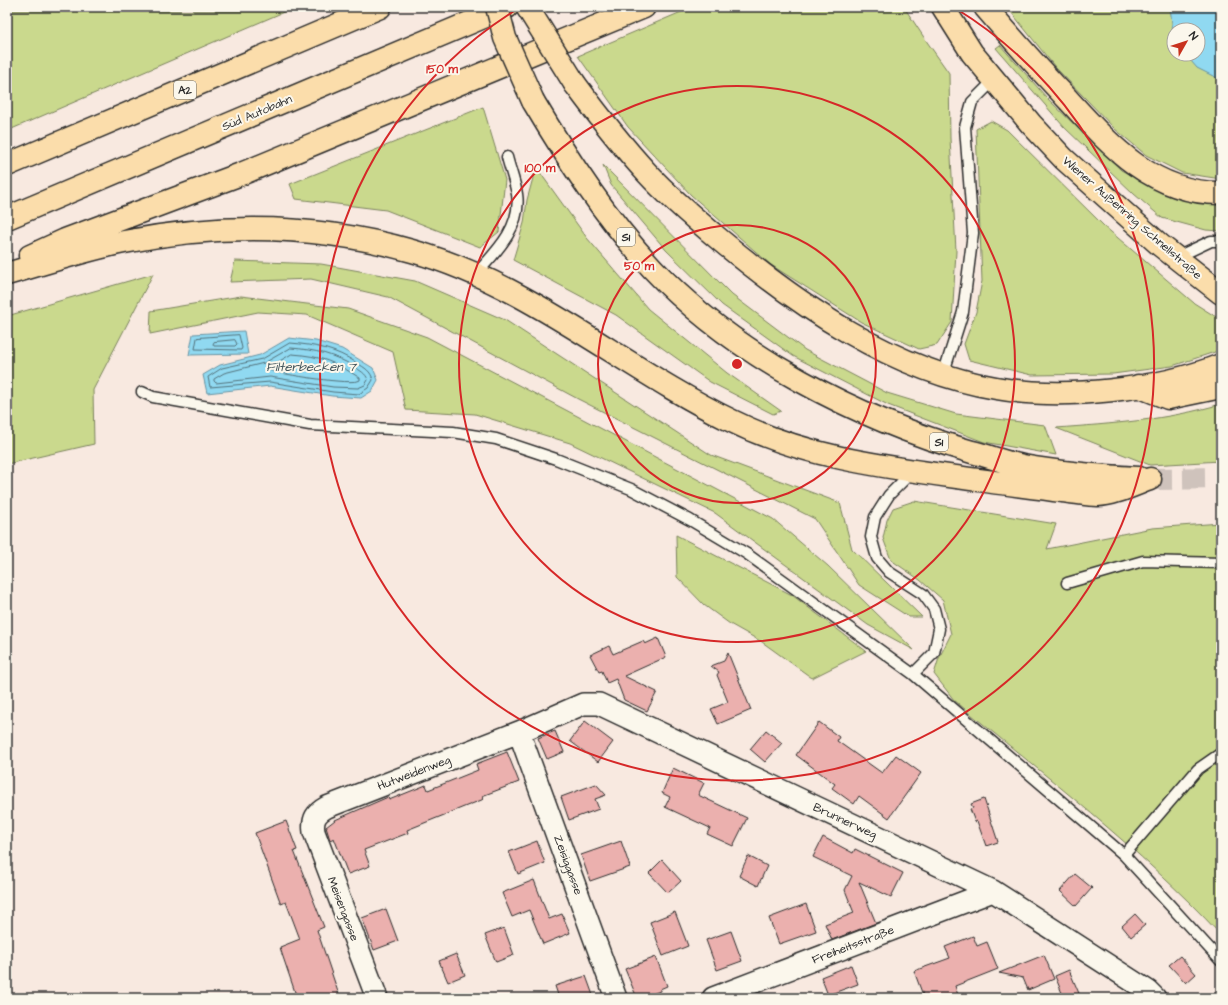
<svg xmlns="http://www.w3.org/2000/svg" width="1228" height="1005" font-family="'Architects Daughter',sans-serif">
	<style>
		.green { fill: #cad98d; stroke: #7a825c; fill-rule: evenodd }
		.water { fill: #90d9f1; stroke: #6893a2 }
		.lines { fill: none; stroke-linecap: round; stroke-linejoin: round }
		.shore { stroke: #53717a; stroke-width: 1 }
		.building { fill: #ebb0ae; stroke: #2b2b2b }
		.highway-tunnel { stroke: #cfc3bc; stroke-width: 22; stroke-dasharray: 22 11; stroke-linecap: butt }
		.lane-casing { stroke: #2b2b2b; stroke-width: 13 }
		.street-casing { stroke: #2b2b2b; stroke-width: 24 }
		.highway-casing { stroke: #2b2b2b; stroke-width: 25 }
		.lane { stroke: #fbf7ec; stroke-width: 10 }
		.street { stroke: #fbf7ec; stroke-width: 21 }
		.highway { stroke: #fbddab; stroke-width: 22 }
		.highway-bridge-casing { stroke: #2b2b2b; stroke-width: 25; stroke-linecap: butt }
		.highway-bridge { stroke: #fbddab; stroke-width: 22 }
		.ring { fill: none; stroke: #d62828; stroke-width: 2 }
		.labels { text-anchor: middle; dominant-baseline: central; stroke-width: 4; stroke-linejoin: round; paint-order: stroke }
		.shield { fill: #fbf7ec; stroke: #696865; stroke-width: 1 }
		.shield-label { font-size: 11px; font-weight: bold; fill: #2b2b2b }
		.street-label { font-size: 12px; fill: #2b2b2b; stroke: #fbf7ec }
		.water-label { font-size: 13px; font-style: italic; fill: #44565c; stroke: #fbf7ec }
		.centre { fill: #d62828; stroke: #fbf7ec; stroke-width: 2 }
		.ring-label { font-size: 12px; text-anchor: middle; font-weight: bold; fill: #d62828; stroke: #fbf7ec; stroke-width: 4; stroke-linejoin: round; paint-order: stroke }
	</style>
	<rect width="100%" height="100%" fill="#f8e9e0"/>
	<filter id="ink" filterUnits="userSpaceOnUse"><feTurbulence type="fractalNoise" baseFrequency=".025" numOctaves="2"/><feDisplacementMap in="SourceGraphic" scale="8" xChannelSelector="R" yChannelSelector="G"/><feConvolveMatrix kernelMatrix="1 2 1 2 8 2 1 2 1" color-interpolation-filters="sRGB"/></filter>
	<g filter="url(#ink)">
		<path class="green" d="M693,7h211l21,32 24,34 1,65 6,113 -4,71 -15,23 -18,4 -58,-27 -90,-57 -80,-70 -63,-68 -50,-71z
			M1007,7h214v172l-39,-6 -36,-18 -31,-26 -60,-62zM1174,30h24v24h-24z
			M7,10l279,1 -279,120z
			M1000,45l47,53 74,72 39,21 39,12 22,-1v29l-15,-1 -44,-12 -28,-24 -70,-67 -68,-79z
			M483,107l22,73 -6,52 -19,15 -94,-37 -90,-11 -6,-15z
			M991,121l16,9 97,96 90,77 27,17v30l-49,16 -59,8 -81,1 -63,-15 -5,-16 12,-32 6,-31 -6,-152z
			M603,165l129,130 73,55 82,43 69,21 89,11 11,30 -72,-13 -96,-37 -95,-49 -71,-51 -56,-55 -55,-65z
			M536,167l51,71 61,71 79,64 54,38 -8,3 -63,-32 -94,-67 -103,-55 11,-37 3,-23z
			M235,261l86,3 94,17 90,39 206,135 129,48 12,46 70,68h-13l-50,-32 -44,-66 -237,-120 -190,-102 -77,-18 -81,3z
			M153,274l-60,116 1,54 -87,20v-148z
			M241,296l107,13 79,28 346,182 55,47 86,84 -46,-25 -153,-112 -145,-70 -95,-29 -69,-4 -13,-58 -86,-37 -49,-3 -108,22 1,-23z
			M1221,404v57l-71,4 -94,-37c56,-4 111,-8 165,-24z
			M914,501l142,23 -9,25 105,-21 69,-5v412c-81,-87 -176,-159 -267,-235l-20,-26 5,-16 12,-24 -8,-34 -23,-20 -29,-20 -8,-22 4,-18 6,-12z
			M676,535l116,60 74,56 -54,27 -50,-36 -32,-18 -26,-19 -27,-28z"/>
		<path class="water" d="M1170,7h51v73l-24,-12 -12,-14h13v-24h-24v10z
			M244,331l4,23 -59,1 4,-21z
			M289,338l27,3 26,8 31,19 5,12 -6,11 -11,7 -29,-2 -62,-10 -63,7 -4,-18 17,-10 40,-10z"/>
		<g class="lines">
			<path class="shore" d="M239,335l3,13 -1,2 -46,-1 2,-11z
				M235,340l2,4 -2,2h-21l-1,-2 1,-2z
				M290,343c26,2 45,6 67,20 8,5 14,8 16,17l-5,8 -9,6 -26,-2 -63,-10 -60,5 -2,-10 14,-9 40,-9z
				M291,348c25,2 42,6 64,19 5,4 11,6 13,13l-3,5 -7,3 -25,-1 -63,-10 -54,6 -2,-2v-2l10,-6 40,-10z
				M292,354c29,2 43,8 68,24v2c-7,6 -80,-6 -91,-10l1,-3z"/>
		</g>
		<path class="building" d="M658,638l8,19 -42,19 33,16 -10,19 -23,-11 -8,-21 -9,4 -5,-12 -3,1 -9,-17 19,-9 4,8 30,-13 2,3z
			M728,653l23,57 -33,14 -7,-15 17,-7 -11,-27 2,-3 -8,-6 13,-5z
			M585,721l28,21 -15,20 -28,-21z
			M819,722l20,15 -2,4 45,32 14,-18 25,18 -32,45 -30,-22 -5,8 -22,-16 3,-4 -39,-29z
			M766,730l16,13 -17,19 -15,-13z
			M555,731l9,21 -17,7 -9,-21z
			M507,752l12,30 -37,14 2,3 -10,4 -67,27 1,3 -44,17 6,16 -22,8 -14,-36 -4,2 -4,-13 9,-7 53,-23 1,3 37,-15 2,5 50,-20 -2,-6z
			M673,768l31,15 -6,12 49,23 -14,28 -26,-12 3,-6 -45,-21 5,-10 -8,-4z
			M596,784l10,11 -11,4 4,10 -30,11 -8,-23z
			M984,799l14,43 -12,4 -9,-25 -2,1 -5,-13 3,-1 -2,-4z
			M286,821l11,29 -3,1 30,76 -7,3 23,68h-43l-15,-44 -2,-7 20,-8 -14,-37 -5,2 -26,-71z
			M823,837l30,16 2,-4 48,24 -12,24 -32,-15 17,41 -44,17 -7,-16 29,-11 -9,-23 7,-14 -39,-19z
			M537,841l8,22 -27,11 -9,-22z
			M621,841l9,26 -40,14 -9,-26z
			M748,856l19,10 -9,20 -19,-10z
			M662,860l19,21 -13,12 -19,-20z
			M1075,874l17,14 -16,18 -16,-15z
			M534,880l15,39 13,-5 8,19 -27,11 -14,-34 -17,7 -10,-24z
			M806,904l10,27 -37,13 -10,-26z
			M386,909l12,32 -24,9 -12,-32z
			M675,912l13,34 -25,10 -13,-34z
			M1135,914l10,11 -14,12 -9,-11z
			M504,928l10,27 -18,7 -11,-27z
			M731,931l11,30 -25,9 -11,-30z
			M973,936l4,10 10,-4 11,27 -43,17 4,12h-35l-10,-27 36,-13 -5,-11z
			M456,954l9,21 -17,7 -9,-21z
			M1044,955l10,24 -26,11 -5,-12 -24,-5z
			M1180,956l16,18 -10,9 -17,-18z
			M656,957l11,29 -7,3v2l-18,7h-5l-12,-29z
			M851,965l7,19 -30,11 -7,-18z
			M1069,970l12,28h-17l-9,-22z
			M586,976l8,22h-35l-4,-12z"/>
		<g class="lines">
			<path class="highway-tunnel" d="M1150,479l71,-1"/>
			<defs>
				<path id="lane" d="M1175,258l36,-17h10
					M476,274c20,-22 46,-47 41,-80 -2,-12 -7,-25 -10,-37
					M943,375l20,-63 10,-79 -8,-106 7,-25 22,-22
					M142,392l11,5 157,28 143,7 43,7 60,20 75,30 59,31 57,34 166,120 211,181 97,106
					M912,472l-23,23 -14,22 -4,20 6,21 12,14 34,22 11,15 5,20 -5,24 -21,21
					M1067,583l76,-22 78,2
					M1124,855l74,-86 23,-16"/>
				<path id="street" d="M519,732l97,266
					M377,998l-63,-166c-2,-13 2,-19 13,-25l192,-75 64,-28h16l394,187 155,100 7,7
					M713,998l280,-107"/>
				<path id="highway" d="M943,7l29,46 59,71 33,35 96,86 61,48
					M985,7c25,29 50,58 77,86 44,48 88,101 159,100
					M575,84c23,31 46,61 72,89 22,24 48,46 73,67 78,65 173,131 276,148 67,12 162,2 225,-23
					M533,101c35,59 73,117 120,168 82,87 205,150 319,183 17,4 34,11 51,14 38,7 77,10 116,12
					M7,165l373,-158
					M7,218l500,-211
					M30,256l35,-16 176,-66 403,-167
					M7,274c39,-11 77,-24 117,-32 96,-19 193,-18 288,9 118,33 211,117 320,170 76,38 162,47 246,59 28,4 56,7 84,11 12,1 25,4 36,4 15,0 38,-11 52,-16
					M1138,386l30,12 53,-11"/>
			</defs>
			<use href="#lane" class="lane-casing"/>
			<use href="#street" class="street-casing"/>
			<use href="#highway" class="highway-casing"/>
			<use href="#lane" class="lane"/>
			<use href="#street" class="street"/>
			<use href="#highway" class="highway"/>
			<defs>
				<path id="highway-bridge" d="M497,7l8,31 28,63
					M527,7l48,77"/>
			</defs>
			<use href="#highway-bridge" class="highway-bridge-casing"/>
			<use href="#highway-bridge" class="highway-bridge"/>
		</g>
	</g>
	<g class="ring">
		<circle cx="737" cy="364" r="139"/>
		<circle cx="737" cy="364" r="278"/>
		<path d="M955 8A417 417 0 1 1 519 8"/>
	</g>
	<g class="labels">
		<g class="shield">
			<rect x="174" y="81" width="22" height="18" rx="3"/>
			<rect x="617" y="228" width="18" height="18" rx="3"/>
			<rect x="930" y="433" width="18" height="18" rx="3"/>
		</g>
		<g class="shield-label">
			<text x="185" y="90">A2</text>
			<text x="626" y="237">S1</text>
			<text x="939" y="442">S1</text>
		</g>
		<g class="street-label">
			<text transform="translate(257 113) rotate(-23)">Süd Autobahn</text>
			<text transform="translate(1132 218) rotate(41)">Wiener Außenring Schnellstraße</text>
			<text transform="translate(414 773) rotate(-21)">Hutweidenweg</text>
			<text transform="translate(845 821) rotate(25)">Brunnerweg</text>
			<text transform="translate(568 865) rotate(70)">Zeisiggasse</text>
			<text transform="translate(343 909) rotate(69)">Meisengasse</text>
			<text transform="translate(853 945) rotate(-21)">Freiheitsstraße</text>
		</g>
		<g class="water-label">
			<text x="311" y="367">Filterbecken 7</text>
		</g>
	</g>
	<circle cx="737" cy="364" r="6" class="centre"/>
	<g class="ring-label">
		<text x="442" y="73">150 m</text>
		<text x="540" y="172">100 m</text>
		<text x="639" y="270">50 m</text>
	</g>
	<rect width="1228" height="1005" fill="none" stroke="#fbf7ec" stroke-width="24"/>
	<rect x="12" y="12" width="1204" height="981" fill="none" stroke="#2b2b2b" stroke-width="1.5" filter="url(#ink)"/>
	<g transform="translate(1186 42) rotate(51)"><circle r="19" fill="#fbf7ec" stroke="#a8a59f"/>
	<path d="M0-3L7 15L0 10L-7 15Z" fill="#c8321e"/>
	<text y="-6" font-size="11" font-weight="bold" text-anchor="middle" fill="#2b2b2b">N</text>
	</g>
</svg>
